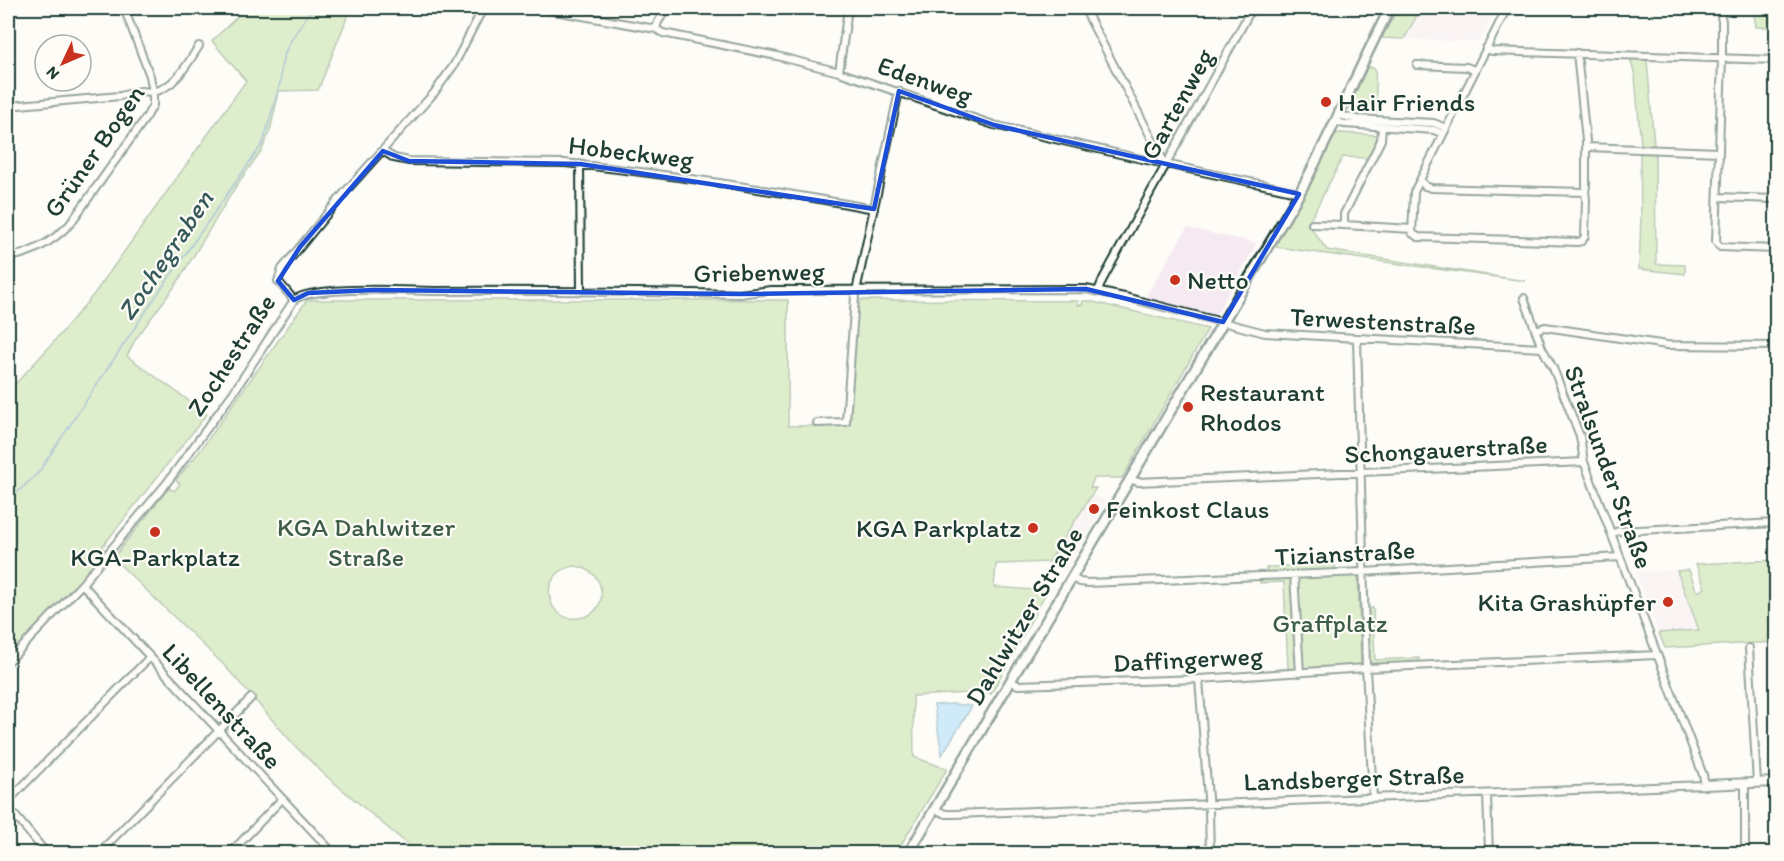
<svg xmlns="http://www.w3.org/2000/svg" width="1784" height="861" font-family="Itim,sans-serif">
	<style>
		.built { fill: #f6eaf2 }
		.green { fill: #b8de99; stroke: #6c8e66; stroke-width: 1.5; fill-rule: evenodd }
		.water { fill: #98d4f8; stroke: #6898aa; stroke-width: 1.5 }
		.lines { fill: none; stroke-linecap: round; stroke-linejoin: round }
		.stream { stroke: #6898aa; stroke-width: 2 }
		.minor-casing { stroke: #1f3d34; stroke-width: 10 }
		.tertiary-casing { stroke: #1f3d34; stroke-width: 12 }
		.secondary-casing { stroke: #1f3d34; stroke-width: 13 }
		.minor { stroke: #fdfcf7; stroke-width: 6 }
		.tertiary { stroke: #fdfcf7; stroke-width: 8 }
		.secondary { stroke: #fdfcf7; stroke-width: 8 }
		.marked { fill: none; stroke: #1d4ed8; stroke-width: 4.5; stroke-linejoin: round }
		.poi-dot { fill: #c8321e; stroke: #fdfcf7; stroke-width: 2 }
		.labels { text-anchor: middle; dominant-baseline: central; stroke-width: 4.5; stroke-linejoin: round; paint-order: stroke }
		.street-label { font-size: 26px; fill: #1f3d34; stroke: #fdfcf7 }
		.poi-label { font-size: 26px; fill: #1f3d34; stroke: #fdfcf7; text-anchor: start }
		.park-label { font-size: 26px; fill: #3e5d48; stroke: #fdfcf7 }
		.water-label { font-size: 27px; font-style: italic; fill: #375b5b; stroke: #fdfcf7 }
	</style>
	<rect width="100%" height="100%" fill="#fdfcf7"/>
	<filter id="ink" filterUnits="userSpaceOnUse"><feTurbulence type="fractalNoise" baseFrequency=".0167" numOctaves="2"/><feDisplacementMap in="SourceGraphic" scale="12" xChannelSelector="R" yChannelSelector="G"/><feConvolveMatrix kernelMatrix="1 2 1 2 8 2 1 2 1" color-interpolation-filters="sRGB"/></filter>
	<g filter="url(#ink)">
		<path class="built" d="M1421,8h76l-18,34 -75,-3z
			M1187,228l70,15 -41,72 -71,-17z
			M1092,494l14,8 -42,70 -15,-10z
			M1677,571l23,60 -41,2 -23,-61z"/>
		<path class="green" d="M242,8h109l-33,82 -39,1 -9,40 -8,19 -26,36 -59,97 -42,57 -8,16 80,58 -105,133 3,4 -24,29 -73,77v-265l44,-48 42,-50 152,-213 -34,-40 32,-31z
			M1398,8h23l-17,31 -22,-1z
			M1753,8h23v19h-20z
			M1630,58l17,1 7,86h-13l-6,-69z
			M1368,66l7,3 2,43 -25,-1 -3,-3z
			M1340,133l38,2v5l-9,18 -26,-1 -35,67 19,26 198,31 -249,-34 -1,-3 26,-44 35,-66z
			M1640,153h15l1,111 29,1v9l-46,-5 2,-51z
			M307,300h481v126l62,-1v-40l8,-85 220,1v4h4l1,-4h6l119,28 -86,149h-28l-4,10h6l-47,74 -53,2 -2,23 53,4 -56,103 -4,-2 -74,4 1,61 33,12 -51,84h-478l-93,-78 -28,-27 -73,-83 -111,-107 56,-70 5,3 6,-7 -4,-4 24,-29zM574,566c33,2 38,48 5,52 -34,5 -43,-45 -5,-52z
			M1776,560v82l-111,6 -6,-15 40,-3 -22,-59 12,-1 8,22 8,-4 -9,-24z
			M1335,564v7l-69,2v-5l4,-1z
			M1356,574l2,3 3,89 -58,4 -6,-91 3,-2z
			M1260,577h29l3,2 4,92 -27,2v-3l19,-1 -4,-87 -24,1z
			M1373,608l2,52 44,-2v6h-49l-3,-55z"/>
		<path class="water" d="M954,704l18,2 -30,49 -8,-50z"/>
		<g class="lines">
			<path class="stream" d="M8,501l30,-28 116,-174 109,-156 18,-63c-3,-26 17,-52 32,-72"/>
			<defs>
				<path id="minor" d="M537,8l119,21 7,4 114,23 62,16 155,53 143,33 151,32 11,4
					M1084,8l81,156
					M1507,8l-93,184 -2,41 6,4 160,5 4,-1 3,-5 1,-37 -1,-7
					M1719,8l3,13v37l-6,184 4,5 56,2
					M656,29l2,-7 9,-14
					M1486,48l6,3 29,1 255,8
					M1417,65l50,2 7,3
					M839,72l9,-64
					M8,106l112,-10 20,-5 13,1 -3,-16 -26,-68
					M1339,115l17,4 78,4 12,5
					M1336,121l8,3 90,6 9,4
					M1382,126l-1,14 -37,74v11l68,4
					M1586,147l133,5
					M383,151l11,7 15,3 156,2c103,11 206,27 309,46
					M580,164l1,128
					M1420,180l5,6 6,2 154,4 1,-6v-45l-9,-88
					M1718,197l58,2
					M1312,224l32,1
					M8,257c24,-3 44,-15 62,-33l77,-108 6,-11v-13c22,-4 35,-29 46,-46
					M1098,291l5,-12 149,-271
					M294,300l-16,-19 4,-12 63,-77 89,-99 20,-28 25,-49 8,-8
					M1535,330l10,-3 122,18 109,1
					M1357,339l9,329 7,130
					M817,423l29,-1 9,-126 44,-205
					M1130,479l8,3 446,-20
					M1613,533l6,-2 157,-8
					M1294,575l6,98
					M1072,578l8,4 8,1 275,-11 257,-15
					M82,584l252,270
					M1749,648l8,135
					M8,662l74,-78 84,-100 67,-91 61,-93c19,-15 115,-9 144,-9 101,-1 201,1 302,3l31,-4 315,-1 43,9 136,35 277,15
					M1199,679l10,132 1,43
					M1010,681l8,4 181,-6 167,-11 291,-13
					M1745,783v71
					M1487,794l2,60
					M8,801l142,-144
					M8,807l39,47
					M934,809l12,5h9l750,-29 -2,-10 -119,-313 -4,-26 -27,-68 -11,-20 -18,-50
					M98,854l153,-156
					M227,854l13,-11 42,-44"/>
				<path id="tertiary" d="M1705,785l71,-3"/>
				<path id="secondary" d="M908,854l391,-660c33,-61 59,-125 91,-186"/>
			</defs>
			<use href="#minor" class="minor-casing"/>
			<use href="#tertiary" class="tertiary-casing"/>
			<use href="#secondary" class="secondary-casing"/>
			<use href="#minor" class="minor"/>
			<use href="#tertiary" class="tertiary"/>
			<use href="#secondary" class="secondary"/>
		</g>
	</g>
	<path d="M0 0H1784V861H0ZM899,91l95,34 305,69 -76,128 -137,-33 -346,5 -366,-4 -66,3 -14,7 -16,-19 22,-34 83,-96 26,10 171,3 294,45z" fill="#fdfcf7" fill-opacity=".55" fill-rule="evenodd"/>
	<path class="marked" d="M899,91l95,34 305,69 -76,128 -137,-33 -346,5 -366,-4 -66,3 -14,7 -16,-19 22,-34 83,-96 26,10 171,3 294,45z"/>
	<g class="poi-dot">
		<circle cx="1326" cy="102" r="6"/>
		<circle cx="1175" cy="280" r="6"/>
		<circle cx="1188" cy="407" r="6"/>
		<circle cx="1094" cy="509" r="6"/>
		<circle cx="1033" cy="528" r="6"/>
		<circle cx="155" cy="532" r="6"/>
		<circle cx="1668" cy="602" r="6"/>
	</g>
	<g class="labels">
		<g class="street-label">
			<text transform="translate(925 80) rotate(19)">Edenweg</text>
			<text transform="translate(1177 104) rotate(-61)">Gartenweg</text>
			<text transform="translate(94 151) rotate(-55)">Grüner Bogen</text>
			<text transform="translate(631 152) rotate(7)">Hobeckweg</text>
			<text transform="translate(759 272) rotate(-1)">Griebenweg</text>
			<text transform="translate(1383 321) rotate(3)">Terwestenstraße</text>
			<text transform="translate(231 355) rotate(-57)">Zochestraße</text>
			<text transform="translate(1446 449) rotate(-3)">Schongauerstraße</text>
			<text transform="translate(1609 467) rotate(70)">Stralsunder Straße</text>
			<text transform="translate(1345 553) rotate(-3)">Tizianstraße</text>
			<text transform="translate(1024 616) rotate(-59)">Dahlwitzer Straße</text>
			<text transform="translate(1188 659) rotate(-3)">Daffingerweg</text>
			<text transform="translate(222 706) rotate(47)">Libellenstraße</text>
			<text transform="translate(1354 778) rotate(-2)">Landsberger Straße</text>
		</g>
		<g class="poi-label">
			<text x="1338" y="102">Hair Friends</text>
			<text x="1187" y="280">Netto</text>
			<text x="1200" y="392">Restaurant<tspan x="1200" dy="30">Rhodos</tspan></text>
			<text x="1106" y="509">Feinkost Claus</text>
			<text x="1021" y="528" text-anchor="end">KGA Parkplatz</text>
			<text x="155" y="557" text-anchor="middle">KGA-Parkplatz</text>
			<text x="1656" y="602" text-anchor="end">Kita Grashüpfer</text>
		</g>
		<g class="park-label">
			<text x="366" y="527">KGA Dahlwitzer<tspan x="366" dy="30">Straße</tspan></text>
			<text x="1330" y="623">Graffplatz</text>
		</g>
		<g class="water-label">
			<text transform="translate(165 255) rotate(-56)">Zochegraben</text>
		</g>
	</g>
	<rect width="1784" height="861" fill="none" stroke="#fdfcf7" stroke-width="30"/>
	<rect x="15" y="15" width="1754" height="831" fill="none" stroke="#1f3d34" stroke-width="2" filter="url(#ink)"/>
	<g transform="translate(63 63) rotate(226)"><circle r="28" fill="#fdfcf7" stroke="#a4b0a9" stroke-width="1.5"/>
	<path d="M0-4.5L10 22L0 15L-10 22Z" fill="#c8321e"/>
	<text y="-9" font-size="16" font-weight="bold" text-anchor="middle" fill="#1f3d34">N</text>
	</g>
</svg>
